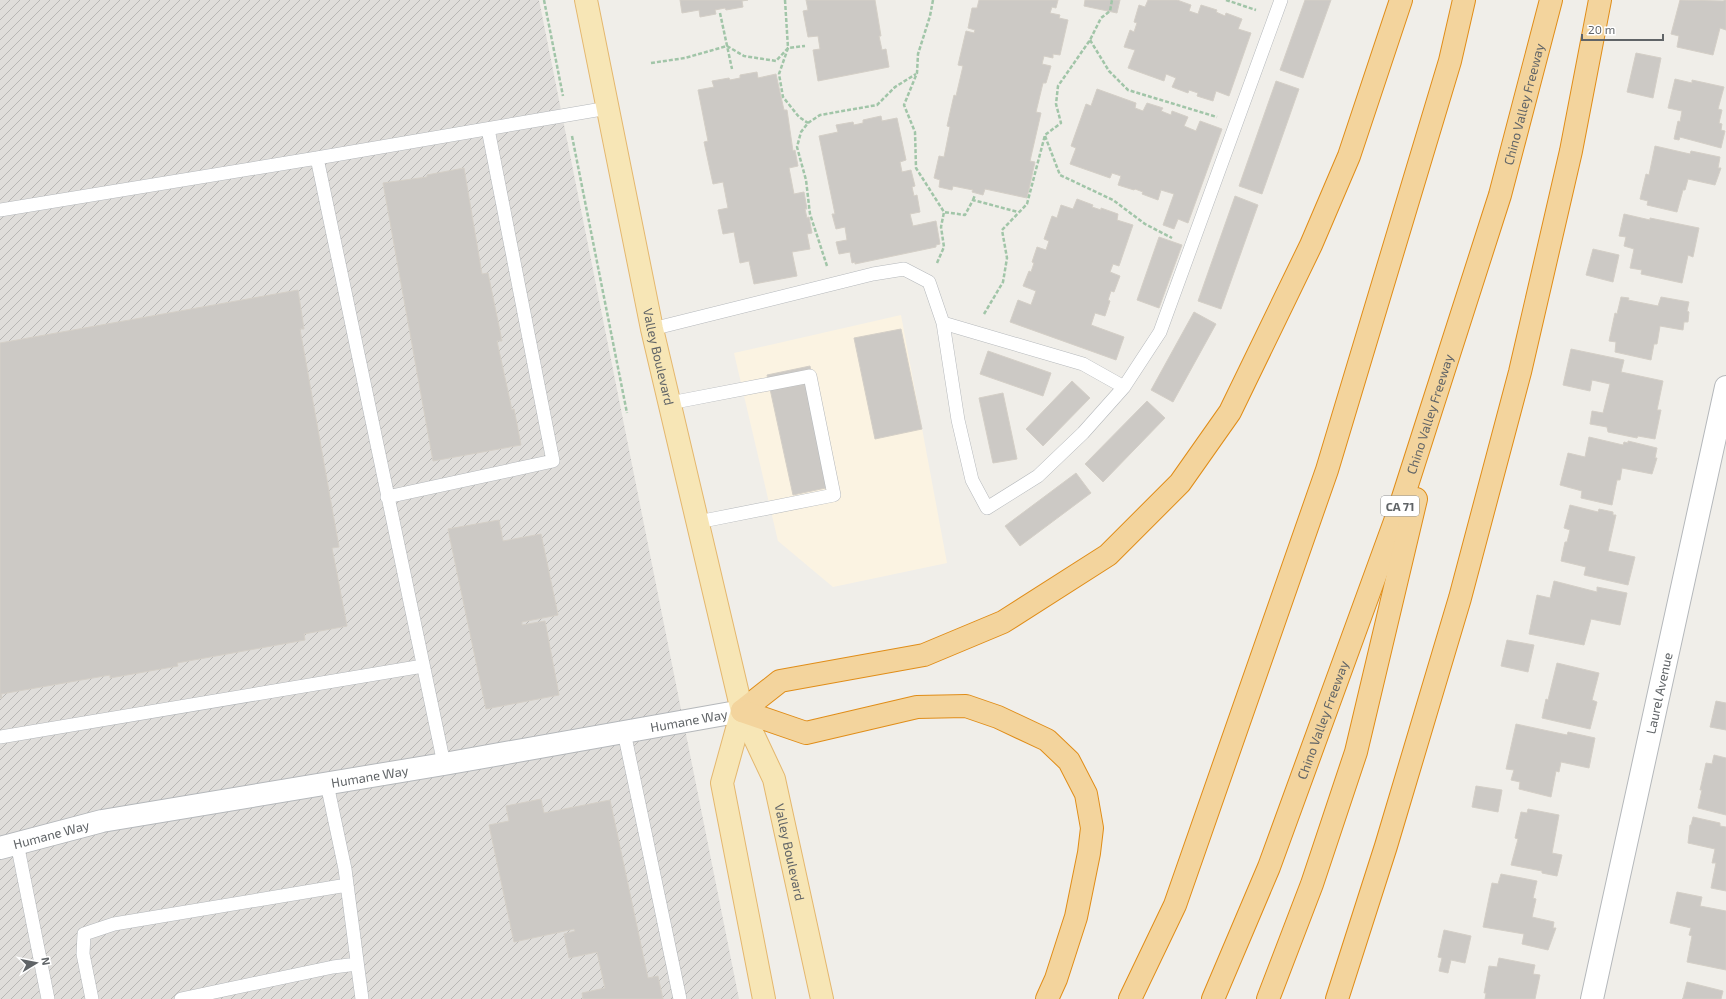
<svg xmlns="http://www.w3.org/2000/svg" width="1726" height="999" font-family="'Exo 2',sans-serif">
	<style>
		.commercial { fill: #fbf3e2 }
		.industrial { fill: url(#industrial-furrows) }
		.building { fill: #ccc9c5; stroke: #d4cfc7 }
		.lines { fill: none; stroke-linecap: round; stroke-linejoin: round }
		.service-casing { stroke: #b5b8bb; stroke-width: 14 }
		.minor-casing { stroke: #b5b8bb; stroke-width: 24 }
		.tertiary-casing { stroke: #b5b8bb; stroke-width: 24 }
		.primary-casing { stroke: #e4b76e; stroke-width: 24 }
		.motorway-casing { stroke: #e08d18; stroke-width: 24 }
		.path { stroke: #a1c5a8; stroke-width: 2.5; stroke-dasharray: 4 2; stroke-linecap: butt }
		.service { stroke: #fff; stroke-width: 13 }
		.minor { stroke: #fff; stroke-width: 22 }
		.tertiary { stroke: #fff; stroke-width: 22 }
		.primary { stroke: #f7e6b6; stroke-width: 22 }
		.motorway { stroke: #f3d49d; stroke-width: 22 }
		.labels { text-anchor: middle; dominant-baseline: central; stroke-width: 4; stroke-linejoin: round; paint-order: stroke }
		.shield { fill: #fff; stroke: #909295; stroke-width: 1 }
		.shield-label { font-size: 12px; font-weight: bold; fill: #606467 }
		.street-label { font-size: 13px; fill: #606467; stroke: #fff }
	</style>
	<defs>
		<pattern id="industrial-furrows" width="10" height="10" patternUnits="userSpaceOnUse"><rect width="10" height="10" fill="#dfddda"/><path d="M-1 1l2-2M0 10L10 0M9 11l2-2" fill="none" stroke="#b8b7b5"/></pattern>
	</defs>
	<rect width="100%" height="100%" fill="#f0eee9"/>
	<path class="commercial" d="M901,315l46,248 -114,24 -55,-46 -44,-188z"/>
	<path class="industrial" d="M0,0h539l200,999h-739z"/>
	<path class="building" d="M680,0h68l-6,1 1,6 -17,3 -1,-2 -10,2 1,4 -16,3 -1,-7 -17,3z
		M806,0h69l6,36h-2l3,14 4,-1 3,18 -71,14 -5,-31 7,-1 -2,-13 -10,1 -5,-26 5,-1z
		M979,0h79l-2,8 -4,-1 -2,6 10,2 -1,3 9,2 -8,35 -7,-1v4l-9,-2 -2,8 9,2 -5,17h-3l-7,29 5,1 -11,48 5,1 -8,36 -42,-9 -2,6 -11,-3 1,-2 -20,-4 -1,4 -13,-3 1,-7 -6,-2 5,-22 5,1 6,-30 -3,-1 7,-31 2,1 7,-30 -5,-1 8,-34 8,2 1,-3 -7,-2 4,-20h5z
		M1085,0h35l-3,13 -33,-7z
		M1148,0h29l14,5 -2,6 9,3 3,-9 16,5 -1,2 9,4 1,-3 16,6 -4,10 13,4 -22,63 -13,-5 -3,10 -16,-5 1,-3 -9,-3 -1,3 -16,-6 4,-9 -10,-4 -2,7 -36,-13 7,-18 -11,-3 6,-17 4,2 3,-9 -3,-1 5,-17 6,2z
		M1305,0h26l-28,78 -23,-8z
		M1680,0l43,1 3,-1v30l-6,-2 -7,27 -36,-8 2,-11 -8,-2z
		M1636,53l25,5 -8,40 -26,-6z
		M757,72l1,6 18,-4 8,36h3l6,41 2,-1 3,16 -9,2 5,26 10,-2 3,17h-2l2,9 2,-1 3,16 -5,1 3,15 -18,3 5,24 -43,8 -5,-23 -9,2 -6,-31 -11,2 -5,-24 10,-2 -5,-26 -10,2 -9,-42 4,-1 -10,-51 16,-3 -2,-6 17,-3 1,2 10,-2v-3z
		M1675,79l17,4v-3l32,7 -6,22 4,1 -3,13 3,1 -1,6 4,1 -4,17 -41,-11 -1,3 -5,-1 4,-18 2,1 2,-11 -14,-3z
		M1276,81l23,8 -37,105 -23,-8z
		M1097,89l39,14 -1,5 8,3 4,-8 16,5 -2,3 10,4 1,-4 16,6 -4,9 12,5 4,-10 22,8 -34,94 -10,-4 -4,10 -11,-4 11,-31 -13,-4 -3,10 -16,-6 1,-2 -8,-3 -1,1 -16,-5 3,-9 -9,-3 -2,5 -40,-14 6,-16 -5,-2 15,-42 5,2z
		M881,116l1,5 15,-3 9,42 -6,2 2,10 9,-2 4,16 -3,1 2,9 3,-1 3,17 -10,2 3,12 23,-5 4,23 -4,1v2l-81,17v-2l-3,1 -2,-11 -11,2 -3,-12 11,-2 -2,-13 -9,2 -4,-15h3l-16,-78 19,-4 -2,-7 17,-3 1,3 9,-2v-3z
		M1655,146l35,8 1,-3 29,6 -2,11h3l-6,17 -27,-6 -3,11h-2l-6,22 -30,-7 1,-4 -8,-2 6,-25 3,1z
		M464,168l18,106 6,-1 14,68h-5l15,69 2,-1 7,36 -88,16 -50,-278 44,-6v-2z
		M1235,196l23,9 -37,104 -23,-8z
		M1077,199l16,6 -1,2 9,3v-2l17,6 -1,6 16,5 -14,41 -6,-2 -3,8 10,4 -6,16 -3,-1 -3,9 2,1 -5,15 -10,-3 -4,12 33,12 -8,23 -106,-38 8,-22 13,5 5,-14 -13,-5 6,-15 2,1 3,-9 -2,-1 5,-15 9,3 3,-9 -5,-2 8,-23 5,2 4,-13 12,4z
		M1624,214l26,6v-2l49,10 -6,29 -5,-2 -6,28 -41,-9 1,-4 -12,-2 4,-19 -10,-3 2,-9 -7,-1z
		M1159,237l23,8 -23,63 -22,-8z
		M1593,249l26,6 -6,27 -27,-7z
		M298,290l6,39h-4l39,218 -7,1 15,78 -43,8 1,6 -128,23 1,3 -68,12v-3l-109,19 1,4h-2v-355z
		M1621,297l8,1 -1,2 30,6 3,-9 28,5 -2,9 2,1 -1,10h-4l-1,8 -23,-4 -3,18h-3l-3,16 -36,-8 1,-10 -7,-1 6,-28 2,1z
		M1194,312l22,12 -43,78 -22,-12z
		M901,329l21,100 -47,10 -21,-101z
		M1571,349l53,11 -3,12 42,9 -6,29h4l-6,29 -17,-3 -1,2 -29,-6 -1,-5 -17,-3 2,-13 11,2 7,-29 -18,-4 -2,11 -27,-6z
		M988,351l63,22 -8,23 -63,-22z
		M810,366l25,120 -42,9 -26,-120z
		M1072,381l18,17 -47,48 -17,-17z
		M1003,393l14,66 -24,4 -14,-65z
		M1147,401l18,17 -62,64 -18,-18z
		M1589,437l34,8 1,-3 4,1v-2l29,7 -2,10h2l-5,16 -30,-6 -2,12h-3l-5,25 -31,-7 1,-7 -22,-6 8,-32 17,4z
		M1076,473l15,20 -71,53 -15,-20z
		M1570,505l28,7 1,-3 14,3v3h3l-8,36 27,6 -7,28 -44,-10 2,-8 -25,-6 4,-19h2l3,-12 -6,-2z
		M499,520l4,21 38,-7 17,81 -36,7v3l23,-4 14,74 -73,14 -38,-180z
		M1554,581l43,11v-5l30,6 -7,32 -29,-6 -7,26 -55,-11 8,-39 13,3z
		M1507,640l27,5 -6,27 -27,-6z
		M1557,663l42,10 -7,27 5,2 -7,27 -48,-11 4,-19 2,1z
		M1716,701l10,2v27l-16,-3z
		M1516,724l51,11 1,-3 27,6 -6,30 -28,-6 -2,10 -3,-1 -5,26 -32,-8 1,-7 -9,-2 3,-10 -8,-1z
		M1714,755l12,3v57l-28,-7 4,-18h-2l6,-27 6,1z
		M1476,786l26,4 -4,22 -26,-5z
		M541,799l3,14 66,-13 38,178 10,-2 5,23h-80l-1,-6 23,-5 -8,-36 -28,6 -5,-24 11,-3 -1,-2 -60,13 -25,-117 20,-4 -3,-15z
		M1528,809l31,6 -7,38 10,2 -5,21 -15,-3v-2l-31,-6 7,-26 -3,-1 6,-26 6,1z
		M1693,817l27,6v3l6,1v64l-15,-3 5,-25h-4l3,-14 -27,-6 2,-18h1z
		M1501,874l36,7 -4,17 3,1 -4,18 22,5 -1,6h3l-8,22 -26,-6 2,-10 -41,-7 9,-44 6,1z
		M1677,892l25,5 -2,9 26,5v59l-39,-8 5,-26 -3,-1 2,-7 -21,-5z
		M1444,930l27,6 -6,27 -14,-3 -3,13 -9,-2 3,-13 -4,-1z
		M1499,958l36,7 -2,9 7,1 -5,24h-50l1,-6h-2l5,-27 8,1z
		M1687,982l36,9 -2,8h-39l1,-1z"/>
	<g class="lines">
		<defs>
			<path id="service" d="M0,210l317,-52
				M943,323l140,41 41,23
				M652,329l221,-55 31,-5 25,13 14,41 15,97 14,60 15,28 51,-32 45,-43 41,-46 36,-55 121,-332
				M670,403l140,-27 24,119 -136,27
				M387,497l166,-36 -65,-332
				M624,732l56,267
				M0,737l423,-71
				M444,764l-127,-606 291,-50
				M327,784l18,85 17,130
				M17,843l31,156
				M92,999l-9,-45 1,-20 30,-10 233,-39
				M181,999l152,-32 24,-3"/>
			<g id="minor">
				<path id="s1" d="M1592,999l134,-612"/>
			</g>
			<g id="tertiary">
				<path id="s2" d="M0,848l102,-27 342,-57 298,-53"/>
			</g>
			<g id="primary">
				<path id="s3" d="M586,0l66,329 90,382 32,68 48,220"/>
				<path d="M742,711l-20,72 42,216"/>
			</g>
			<g id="motorway">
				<path d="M742,711l38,-30 144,-26 79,-33 105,-67 72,-72 50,-71 81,-167 38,-89 52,-156"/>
				<path d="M742,711l64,22 111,-26 49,-1 32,11 49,23 22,21 17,33 6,34 -3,25 -13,64 -20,62 -9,20"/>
				<path d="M1130,999l45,-94 152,-435 123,-409 14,-61"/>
				<path id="s4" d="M1213,999l56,-132 129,-354 102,-318 51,-195"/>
				<path d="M1268,999l44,-115 44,-132 60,-253"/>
				<path d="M1337,999l49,-153 74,-248 60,-226 51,-221 29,-151"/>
			</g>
		</defs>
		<use href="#service" class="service-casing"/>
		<use href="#minor" class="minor-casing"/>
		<use href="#tertiary" class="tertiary-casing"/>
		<use href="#primary" class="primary-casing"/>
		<use href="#motorway" class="motorway-casing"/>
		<path class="path" d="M544,0l19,96
			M785,0l3,48 -9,26 4,23 16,20 9,6
			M933,0l-3,16 -12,38 -1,19 -13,32 11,27 1,36 28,44 21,3 8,-15 45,12
			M1226,0l30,10
			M720,13l12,56
			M1090,40l19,31 19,19 89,27
			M651,63l34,-5 42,-12 17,10 32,5 12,-13 17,-2
			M572,136l55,277
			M1045,136l15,39 53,25 32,24 27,14
			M973,200l2,-5
			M937,263l7,-16 -3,-20 3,-15
			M827,266l-17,-52 -4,-34 -9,-33 4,-15 7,-9 12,-8 57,-10 18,-18 21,-13
			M984,314l19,-32 4,-24 -5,-28 25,-26 18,-69 16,-12 -5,-19 2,-18 32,-46 11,-22 9,-7 2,-11"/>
		<use href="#service" class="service"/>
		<use href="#minor" class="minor"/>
		<use href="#tertiary" class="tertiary"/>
		<use href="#primary" class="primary"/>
		<use href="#motorway" class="motorway"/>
	</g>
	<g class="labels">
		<rect class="shield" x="1381" y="496" width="38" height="20" rx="3"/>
		<g class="shield-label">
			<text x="1400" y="506">CA 71</text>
		</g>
		<g class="street-label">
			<text stroke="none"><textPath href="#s4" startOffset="948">Chino Valley Freeway</textPath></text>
			<text stroke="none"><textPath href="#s3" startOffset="364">Valley Boulevard</textPath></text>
			<text stroke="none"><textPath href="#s4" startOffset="624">Chino Valley Freeway</textPath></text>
			<text stroke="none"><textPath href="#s1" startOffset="313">Laurel Avenue</textPath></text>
			<text stroke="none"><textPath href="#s4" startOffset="300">Chino Valley Freeway</textPath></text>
			<text stroke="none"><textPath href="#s2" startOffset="701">Humane Way</textPath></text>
			<text stroke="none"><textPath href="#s2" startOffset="377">Humane Way</textPath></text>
			<text stroke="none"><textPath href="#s2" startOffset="53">Humane Way</textPath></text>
			<text stroke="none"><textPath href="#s3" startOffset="878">Valley Boulevard</textPath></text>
		</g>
	</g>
	<g transform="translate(36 963) rotate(80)" stroke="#ffffff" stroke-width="3" paint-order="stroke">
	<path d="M0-3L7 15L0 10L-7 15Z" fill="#606467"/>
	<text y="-6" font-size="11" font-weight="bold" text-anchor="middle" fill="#606467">N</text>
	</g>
	<path d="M1582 34v6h81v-6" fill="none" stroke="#606467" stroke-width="2"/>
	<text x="1588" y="34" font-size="12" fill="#606467" stroke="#ffffff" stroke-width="3" paint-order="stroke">20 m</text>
</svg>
